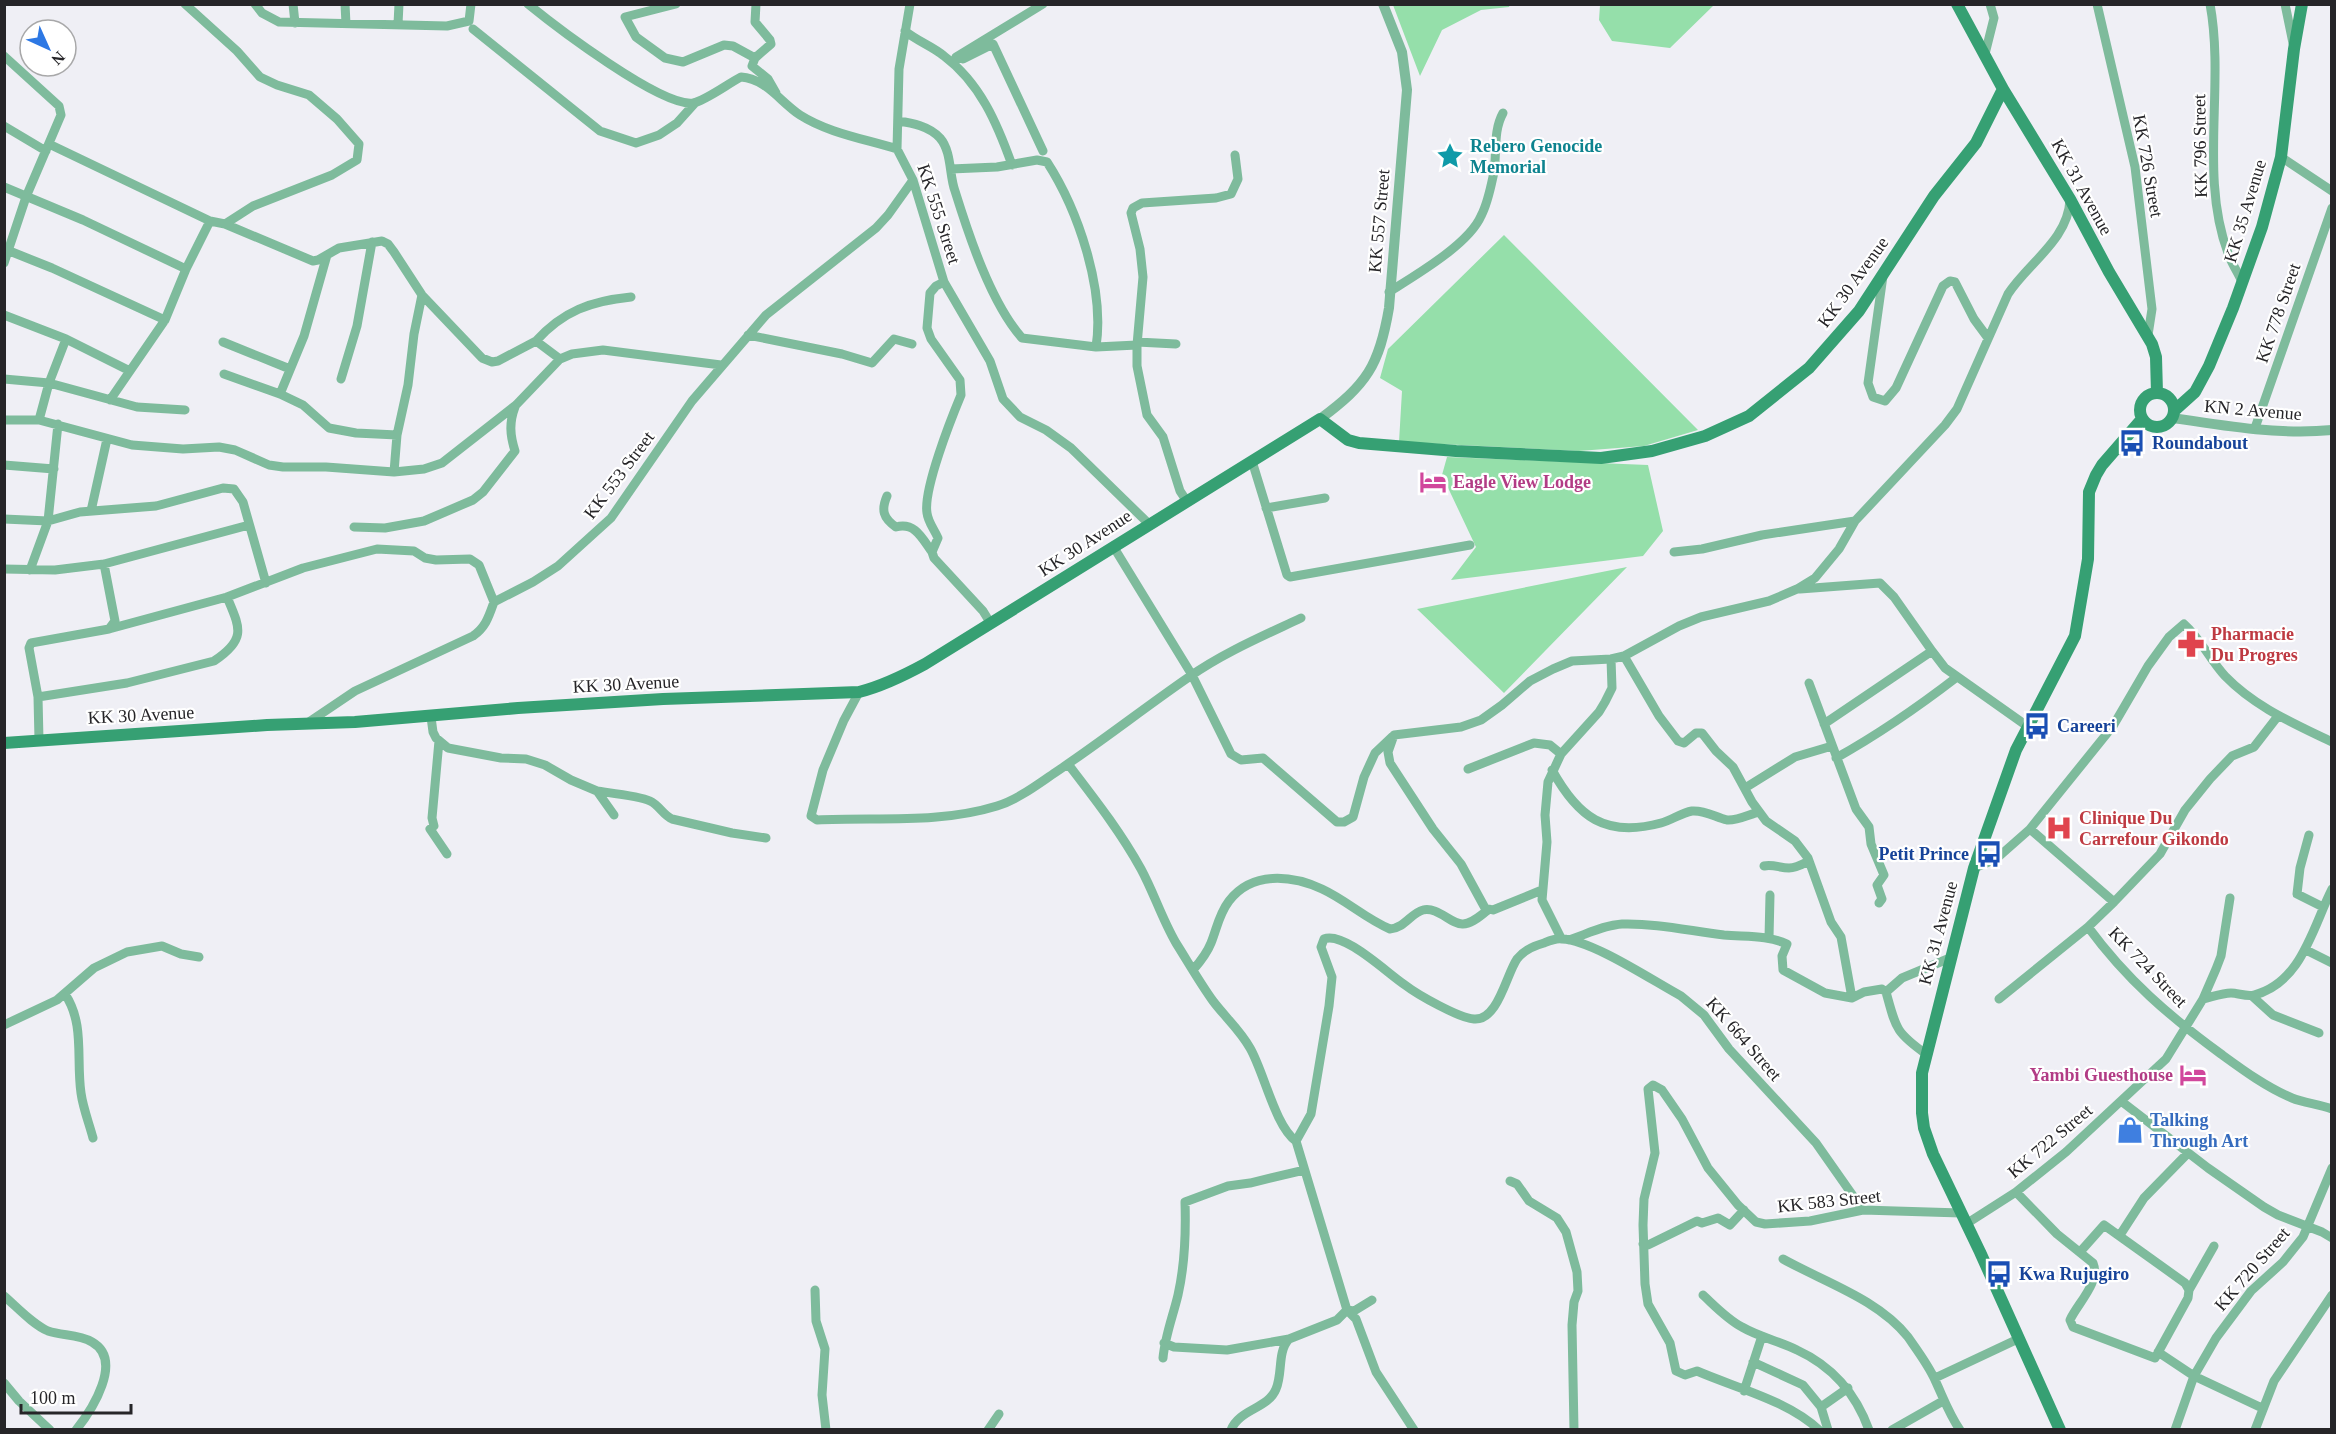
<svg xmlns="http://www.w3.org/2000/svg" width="2336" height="1434" font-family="Georgia,serif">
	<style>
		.green { fill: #95dfaa }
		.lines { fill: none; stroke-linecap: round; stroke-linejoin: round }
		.minor { stroke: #7ebb9c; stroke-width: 9 }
		.tertiary { stroke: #7ebb9c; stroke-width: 10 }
		.secondary { stroke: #36a073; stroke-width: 12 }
		.labels { text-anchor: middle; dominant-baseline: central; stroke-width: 4.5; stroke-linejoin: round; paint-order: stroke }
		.culture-label { font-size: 18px; font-weight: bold; fill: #0d838f; stroke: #fff; text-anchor: start }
		.street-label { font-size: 18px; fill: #262528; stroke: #fff }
		.transit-label { font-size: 18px; font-weight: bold; fill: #164399; stroke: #fff; text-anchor: start }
		.hotel-label { font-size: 18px; font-weight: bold; fill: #b23c85; stroke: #fff; text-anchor: start }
		.health-label { font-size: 18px; font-weight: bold; fill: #be3a42; stroke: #fff; text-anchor: start }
		.shop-label { font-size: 18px; font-weight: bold; fill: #366cbe; stroke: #fff; text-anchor: start }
	</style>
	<rect width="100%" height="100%" fill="#efeff5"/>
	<path class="green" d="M1393,5h117l-1,2 -28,3 -39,20 -22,46z
		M1600,5v-1l114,1 -44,43 -58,-7 -13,-21z
		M1504,235l194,195 -54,16 -65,5 -180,-9 3,-51 -22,-13 8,-29z
		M1447,457l201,8 15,66 -20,25 -192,24 25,-33 -34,-72z
		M1627,567l-123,126 -87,-84z"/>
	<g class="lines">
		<path class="minor" d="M185,4l52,47 23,26 17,8 32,10 28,24 22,25 -2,16 -25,15 -79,31 -28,18
			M255,4l7,9 17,9 168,4 22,-5 2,-17
			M293,4l2,19
			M345,4l1,20
			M528,4c27,22 133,103 165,99 12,-2 36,-20 48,-26 26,2 39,25 59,38 28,18 65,24 97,34l16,31 31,102 46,79 13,38 17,18 26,13 25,18 78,76
			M676,4l-51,13 11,20 29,21 18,4 41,-17 9,1 22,12
			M756,4l-1,18 15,18 1,4 -16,14 -3,8 16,13 8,14
			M2097,4l38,163 17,142 -4,26
			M2210,4c15,81 -11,172 18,249 3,10 10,19 14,29
			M2285,4l8,39
			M398,24l1,-20
			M473,29l127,102 36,12 23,-8 18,-12 18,-20
			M905,31c12,10 27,15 39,25 36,27 53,67 68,109
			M1985,54l9,-36 -4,-14
			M4,56l55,50 2,9 -35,82 -22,66
			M898,121c14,2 31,5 42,17 12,14 9,37 15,53 14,45 36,112 67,147l74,9 41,-2
			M4,126l42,25
			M49,144l161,77 15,3 88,37 5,-1 21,-12 43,-7 6,3 6,8 28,43 60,63 10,4 6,-1 38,-20 24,18
			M897,149l2,-80 11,-65
			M1043,151l-50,-107 -30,15 -7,-2 87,-53
			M2281,157l51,34
			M951,169l46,-2 40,-7 10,2c31,48 58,127 49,185
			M4,187l79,33 103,49
			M7,250l45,18 113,52
			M1883,276l-15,107 5,14 12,4 11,-13 47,-102 7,-5 5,1 19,37 14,19
			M944,282l-8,4 -6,7 -3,35 4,11 29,41 1,15c-10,24 -38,95 -34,118 1,9 7,16 11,25l-6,14 2,6 49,53 8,13
			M1389,292c27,-17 80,-48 92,-76 7,-13 10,-30 13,-44 3,-20 -1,-41 9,-59
			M4,315l62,24 64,32
			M748,335l94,19 30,9 22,-24 18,5
			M536,341c27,-30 55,-40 95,-44
			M223,342l67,27
			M1137,342l39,2
			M224,374l56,20 23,11 26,23 27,5 41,2
			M4,379l45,4 88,24 48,3
			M341,379l16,-53 15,-84
			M280,394l24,-58 23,-81
			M110,400l55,-80 21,-51 24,-48
			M4,420h35l93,25 51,4 36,-2 16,3 34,15 14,2h43l68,5 30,-3 18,-6 74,-58 44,-46 12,-5 31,-4 118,15
			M39,420l10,-37 17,-44
			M2255,428l77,-220
			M1252,461l35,114 3,2 180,-32
			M4,465l50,4
			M394,472l3,-37 11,-50 6,-51 8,-39
			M887,496c-6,14 -4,22 9,31 19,-5 26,11 36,25
			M1186,500l-6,-9 -17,-54 -16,-22 -10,-49v-21l6,-68 -3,-28 -9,-36 2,-5 9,-5 74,-5 15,-4 7,-15 -3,-24
			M1266,508l59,-10
			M91,511l16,-72
			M4,519l44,2 32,-9 76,-6 67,-18 11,1 9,13 23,81
			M354,527l31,1 39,-7 49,-21 10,-8 32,-41c-5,-16 -6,-28 0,-44
			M1113,546l79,129 39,79 10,6 22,-2 74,64h7l9,-5 11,-40 11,-24 19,-18 67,-8 20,-7 21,-15 28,-24 23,-12 19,-8 39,-2 13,-3 55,-30 22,-9 68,-16 28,-12 18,-11 24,-29 16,-28 90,-96 12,-16 51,-115c20,-31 60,-54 62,-94
			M1674,552l28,-3 60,-14 93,-14
			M104,564l11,57 -6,8
			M4,569l51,1 49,-6 145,-39
			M30,570l18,-49 10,-97
			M1800,589l80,-6 14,14 38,54
			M1624,656l35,60 19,25 6,2 12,-10h6l14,18 17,16 19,35 14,19 29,20 13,17 23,64 10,15 11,61 12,-6 18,-3 4,3c10,36 9,40 40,62
			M1809,683l47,126 13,18 2,17 13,31 -7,10 5,14 -3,4
			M859,692l-15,28 -21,50 -12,46 6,4c61,-3 122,4 180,-14 22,-7 41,-22 59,-34 45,-30 88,-64 133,-95 34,-24 74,-41 112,-59
			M38,697l89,-14 87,-22c33,-22 26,-33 13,-64
			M431,717l2,15 3,6 12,10 53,10 25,1 19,6 26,15 26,11 17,24
			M306,724l49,-33 118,-55c13,-9 16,-20 21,-34l39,-20 25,-16 53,-48 81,-117 74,-86 110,-87 12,-13 25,-35
			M1824,724l108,-73 13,17 82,58
			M1394,735l-6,17 2,11 43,66 28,35 24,44 8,2 49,-20
			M39,740l-1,-43 -9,-49 2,-5 78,-14 118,-32 76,-29 74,-19 37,2 11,7 11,2 34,-1 9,6 15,37
			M439,741l-7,77 2,8 -4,3 17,25
			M1836,758c43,-24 82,-51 121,-81
			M1068,764c26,34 52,67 73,105 13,24 21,50 35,74 12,19 24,40 37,58 12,16 27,29 37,47 14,24 25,78 46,93l51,169 9,9 20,53 38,58
			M1468,769l66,-26 16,2 11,9
			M1552,770c26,47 53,68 109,53 11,-3 20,-10 31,-12 13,-1 23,6 35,9 10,1 23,-6 32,-8
			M1745,788l50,-31 37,-11
			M597,791c13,2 42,5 53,10 9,4 13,14 22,18l60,14 34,5
			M2030,829l84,73
			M2309,835l-9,33 -3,26 26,13
			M1764,866c9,-2 16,2 25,2 7,0 14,-4 20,-7
			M1974,868l22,-9 34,-30 83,-103 35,-60 21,-29 15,-13c17,15 26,36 41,52 30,31 68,47 107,66
			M2088,927c39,53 81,89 133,127 22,16 45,33 71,44 12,5 27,6 40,11
			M1561,938l-19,-38 5,-58 -2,-27 3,-33 13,-28 38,-42 6,-10 7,-14 -1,-29
			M1769,938l1,-43
			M1569,940c18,-6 35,-15 53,-16 34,-1 68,7 102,11 22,2 43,0 63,9l-5,12 1,14 42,23 27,5
			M2306,950l26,13
			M1193,970c7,-8 14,-17 18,-27 6,-15 8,-29 18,-42 23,-30 62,-26 93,-12 24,11 44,30 68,40 15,-1 21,-16 33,-19 14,-4 29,15 40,14 9,0 18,-9 25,-14
			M1886,992l16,-14 48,-20
			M65,994c20,30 11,65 16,99 2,15 8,30 12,45
			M2252,996l21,19 46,18
			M1999,999l89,-72 26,-25 46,-48 25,-44 25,-31 22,-23 22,-9 24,-31
			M2203,999c9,-2 19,-6 28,-6 7,0 16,4 23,2 48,-12 59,-69 78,-106
			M4,1025l53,-25 37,-32 33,-16 35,-6 19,8 18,3
			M2121,1101l87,67 56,39 14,8 44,17 10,6
			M1296,1141l15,-27 18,-108 3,-29 -11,-30 3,-8c20,-8 64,35 81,46 13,10 54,33 69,34 24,2 32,-44 43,-60 7,-9 16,-13 27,-16 5,-2 12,-5 18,-4 30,1 91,42 119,57l23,19 25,34 87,94 47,67
			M1510,1181l7,3 12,17 28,17 9,14 11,40 1,19 -4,11 -2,23 2,105
			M2016,1192l41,42 36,29c8,19 -16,41 -23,57l3,7 82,31 33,-60 1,-8 -4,-7 -81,-58 -24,27
			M1966,1224l50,-32 50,-40 100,-93 37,-60 13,-30 5,-13 9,-58
			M2120,1235l24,-37 44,-45
			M1643,1244l5,1 49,-24 5,2 16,-5 12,7 14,-15
			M1783,1259c41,23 95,40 125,78 9,13 21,29 27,43 8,17 14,34 25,50
			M815,1290l1,31 9,28 -3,46 4,35
			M2189,1290l25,-44
			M1703,1295c12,11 24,24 39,32 17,10 37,14 55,23 35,16 59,44 72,80
			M4,1296c13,11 28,28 44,35 14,5 30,3 44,11 32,18 0,68 -16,88
			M1164,1343l10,4 53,3 62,-11
			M2158,1352l36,24 68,32
			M1163,1358c2,-22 10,-42 15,-63 7,-31 8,-62 7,-93l43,-16 22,-3 54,-13
			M1753,1362l50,23 18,22
			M1935,1378l83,-39
			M4,1383l15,18 31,29
			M1744,1391l18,-55
			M988,1430l11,-16
			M1231,1430c8,-21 37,-21 45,-41 7,-16 1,-37 13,-50l48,-19 10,-10 7,1 18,-11
			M1819,1430c-30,-29 -83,-42 -122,-59l-12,4 -9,-4 -6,-28 -22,-39 -3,-20 -2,-59 1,-26 11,-46 -7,-64 5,-4 9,5 20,29 26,49 30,37 18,17 9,2 45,-3 53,-11 98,3
			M1828,1430l-7,-23 27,-19
			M1892,1430l51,-29
			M2175,1430l19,-54 22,-38 35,-47 32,-29 20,-25 29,-69
			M2255,1430l19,-49 58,-86"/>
		<path class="tertiary" d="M2173,418c52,8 106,17 159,12
			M1320,419c47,-35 59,-53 69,-111l18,-218 -5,-38 -19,-48"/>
		<path class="secondary" d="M1957,4l46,85 67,110 39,73 43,72 4,13 1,36
			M2140 410a17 17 0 1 1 34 0a17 17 0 1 1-34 0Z
			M2175,410l20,-18 14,-26 24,-58 29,-81 19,-70 13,-108 8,-45
			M4,743l263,-18 88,-3 163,-14 145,-9 196,-7c24,-6 44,-16 66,-28l395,-245 28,21 11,3 97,8 145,7 51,-7 53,-15 44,-20 60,-48 50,-57 75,-115 42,-53 27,-54
			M2060,1430l-80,-178 -47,-98 -9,-26 -2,-15v-40l52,-205 42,-118 59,-114 13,-77 1,-67 7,-17 6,-10 40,-46"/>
	</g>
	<defs>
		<symbol id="sight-bare" viewBox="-9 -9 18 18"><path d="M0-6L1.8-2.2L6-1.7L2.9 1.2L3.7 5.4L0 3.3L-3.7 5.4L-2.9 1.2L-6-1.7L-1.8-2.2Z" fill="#0f9aa8" stroke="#fff" stroke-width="2.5" paint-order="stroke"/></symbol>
		<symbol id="bus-bare" viewBox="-9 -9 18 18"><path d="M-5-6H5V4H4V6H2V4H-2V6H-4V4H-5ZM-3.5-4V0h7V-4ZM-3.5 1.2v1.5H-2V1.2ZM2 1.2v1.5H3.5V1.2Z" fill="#1a4fb4" stroke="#fff" stroke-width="2.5" paint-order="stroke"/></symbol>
		<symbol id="hotel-bare" viewBox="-9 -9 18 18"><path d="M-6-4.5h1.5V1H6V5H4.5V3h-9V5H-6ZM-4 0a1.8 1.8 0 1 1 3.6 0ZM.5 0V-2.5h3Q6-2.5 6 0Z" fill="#d1479c" stroke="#fff" stroke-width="2.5" paint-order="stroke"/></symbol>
		<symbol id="pharmacy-bare" viewBox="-9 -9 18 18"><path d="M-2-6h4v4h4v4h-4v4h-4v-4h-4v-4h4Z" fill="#e0444e" stroke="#fff" stroke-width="2.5" paint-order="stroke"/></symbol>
		<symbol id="hospital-bare" viewBox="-9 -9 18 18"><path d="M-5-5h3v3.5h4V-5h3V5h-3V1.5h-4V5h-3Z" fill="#e0444e" stroke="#fff" stroke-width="2.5" paint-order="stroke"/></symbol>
		<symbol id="shop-bare" viewBox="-9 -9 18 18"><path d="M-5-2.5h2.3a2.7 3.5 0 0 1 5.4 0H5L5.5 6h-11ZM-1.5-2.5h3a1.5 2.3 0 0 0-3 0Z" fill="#3f7fe0" stroke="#fff" stroke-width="2.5" paint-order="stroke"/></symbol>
	</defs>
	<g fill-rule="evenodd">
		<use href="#sight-bare" x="1431" y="137" width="38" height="38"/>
		<use href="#bus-bare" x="2113" y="424" width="38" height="38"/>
		<use href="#hotel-bare" x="1414" y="463" width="38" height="38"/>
		<use href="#pharmacy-bare" x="2172" y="625" width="38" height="38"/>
		<use href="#bus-bare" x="2018" y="707" width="38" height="38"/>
		<use href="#hospital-bare" x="2040" y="809" width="38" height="38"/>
		<use href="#bus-bare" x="1970" y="835" width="38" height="38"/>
		<use href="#hotel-bare" x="2174" y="1056" width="38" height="38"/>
		<use href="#shop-bare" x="2111" y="1111" width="38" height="38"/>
		<use href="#bus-bare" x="1980" y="1255" width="38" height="38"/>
	</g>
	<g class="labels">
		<g class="culture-label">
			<text x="1470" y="146">Rebero Genocide<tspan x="1470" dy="21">Memorial</tspan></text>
		</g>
		<g class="street-label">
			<text transform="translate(2200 146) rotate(-91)">KK 796 Street</text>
			<text transform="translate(2148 166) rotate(80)">KK 726 Street</text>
			<text transform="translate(2082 187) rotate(61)">KK 31 Avenue</text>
			<text transform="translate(2245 211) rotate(-73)">KK 35 Avenue</text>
			<text transform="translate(939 214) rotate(72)">KK 555 Street</text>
			<text transform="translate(1379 221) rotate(-85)">KK 557 Street</text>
			<text transform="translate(1853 282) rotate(-54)">KK 30 Avenue</text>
			<text transform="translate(2278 313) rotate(-71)">KK 778 Street</text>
			<text transform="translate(2253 410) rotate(5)">KN 2 Avenue</text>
			<text transform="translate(619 475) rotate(-53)">KK 553 Street</text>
			<text transform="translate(1085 543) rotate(-33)">KK 30 Avenue</text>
			<text transform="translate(626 684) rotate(-3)">KK 30 Avenue</text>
			<text transform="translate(141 715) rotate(-3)">KK 30 Avenue</text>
			<text transform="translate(1938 933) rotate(-75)">KK 31 Avenue</text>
			<text transform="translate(2148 967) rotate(46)">KK 724 Street</text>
			<text transform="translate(1744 1039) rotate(49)">KK 664 Street</text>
			<text transform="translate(2050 1141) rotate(-40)">KK 722 Street</text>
			<text transform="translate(1829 1201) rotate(-6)">KK 583 Street</text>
			<text transform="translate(2252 1269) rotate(-49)">KK 720 Street</text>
		</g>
		<g class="transit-label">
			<text x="2152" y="443">Roundabout</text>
			<text x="2057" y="726">Careeri</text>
			<text x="1969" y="854" text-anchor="end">Petit Prince</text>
			<text x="2019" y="1274">Kwa Rujugiro</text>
		</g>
		<g class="hotel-label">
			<text x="1453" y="482">Eagle View Lodge</text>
			<text x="2173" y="1075" text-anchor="end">Yambi Guesthouse</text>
		</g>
		<g class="health-label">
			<text x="2211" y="634">Pharmacie<tspan x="2211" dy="21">Du Progres</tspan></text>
			<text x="2079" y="818">Clinique Du<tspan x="2079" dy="21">Carrefour Gikondo</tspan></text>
		</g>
		<g class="shop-label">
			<text x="2150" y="1120">Talking<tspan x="2150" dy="21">Through Art</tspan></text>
		</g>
	</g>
	<rect width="2336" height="1434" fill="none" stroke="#262528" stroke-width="12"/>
	<g transform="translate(48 48) rotate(135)"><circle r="28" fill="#ffffff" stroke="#a8a8a9" stroke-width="1.5"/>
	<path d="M0-4.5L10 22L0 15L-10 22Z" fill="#2d78e4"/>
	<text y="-9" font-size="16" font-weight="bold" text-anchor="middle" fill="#262528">N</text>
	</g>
	<path d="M21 1404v9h110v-9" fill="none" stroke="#262528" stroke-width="3"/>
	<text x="30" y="1404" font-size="18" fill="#262528" stroke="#ffffff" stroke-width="4.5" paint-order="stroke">100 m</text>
</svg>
